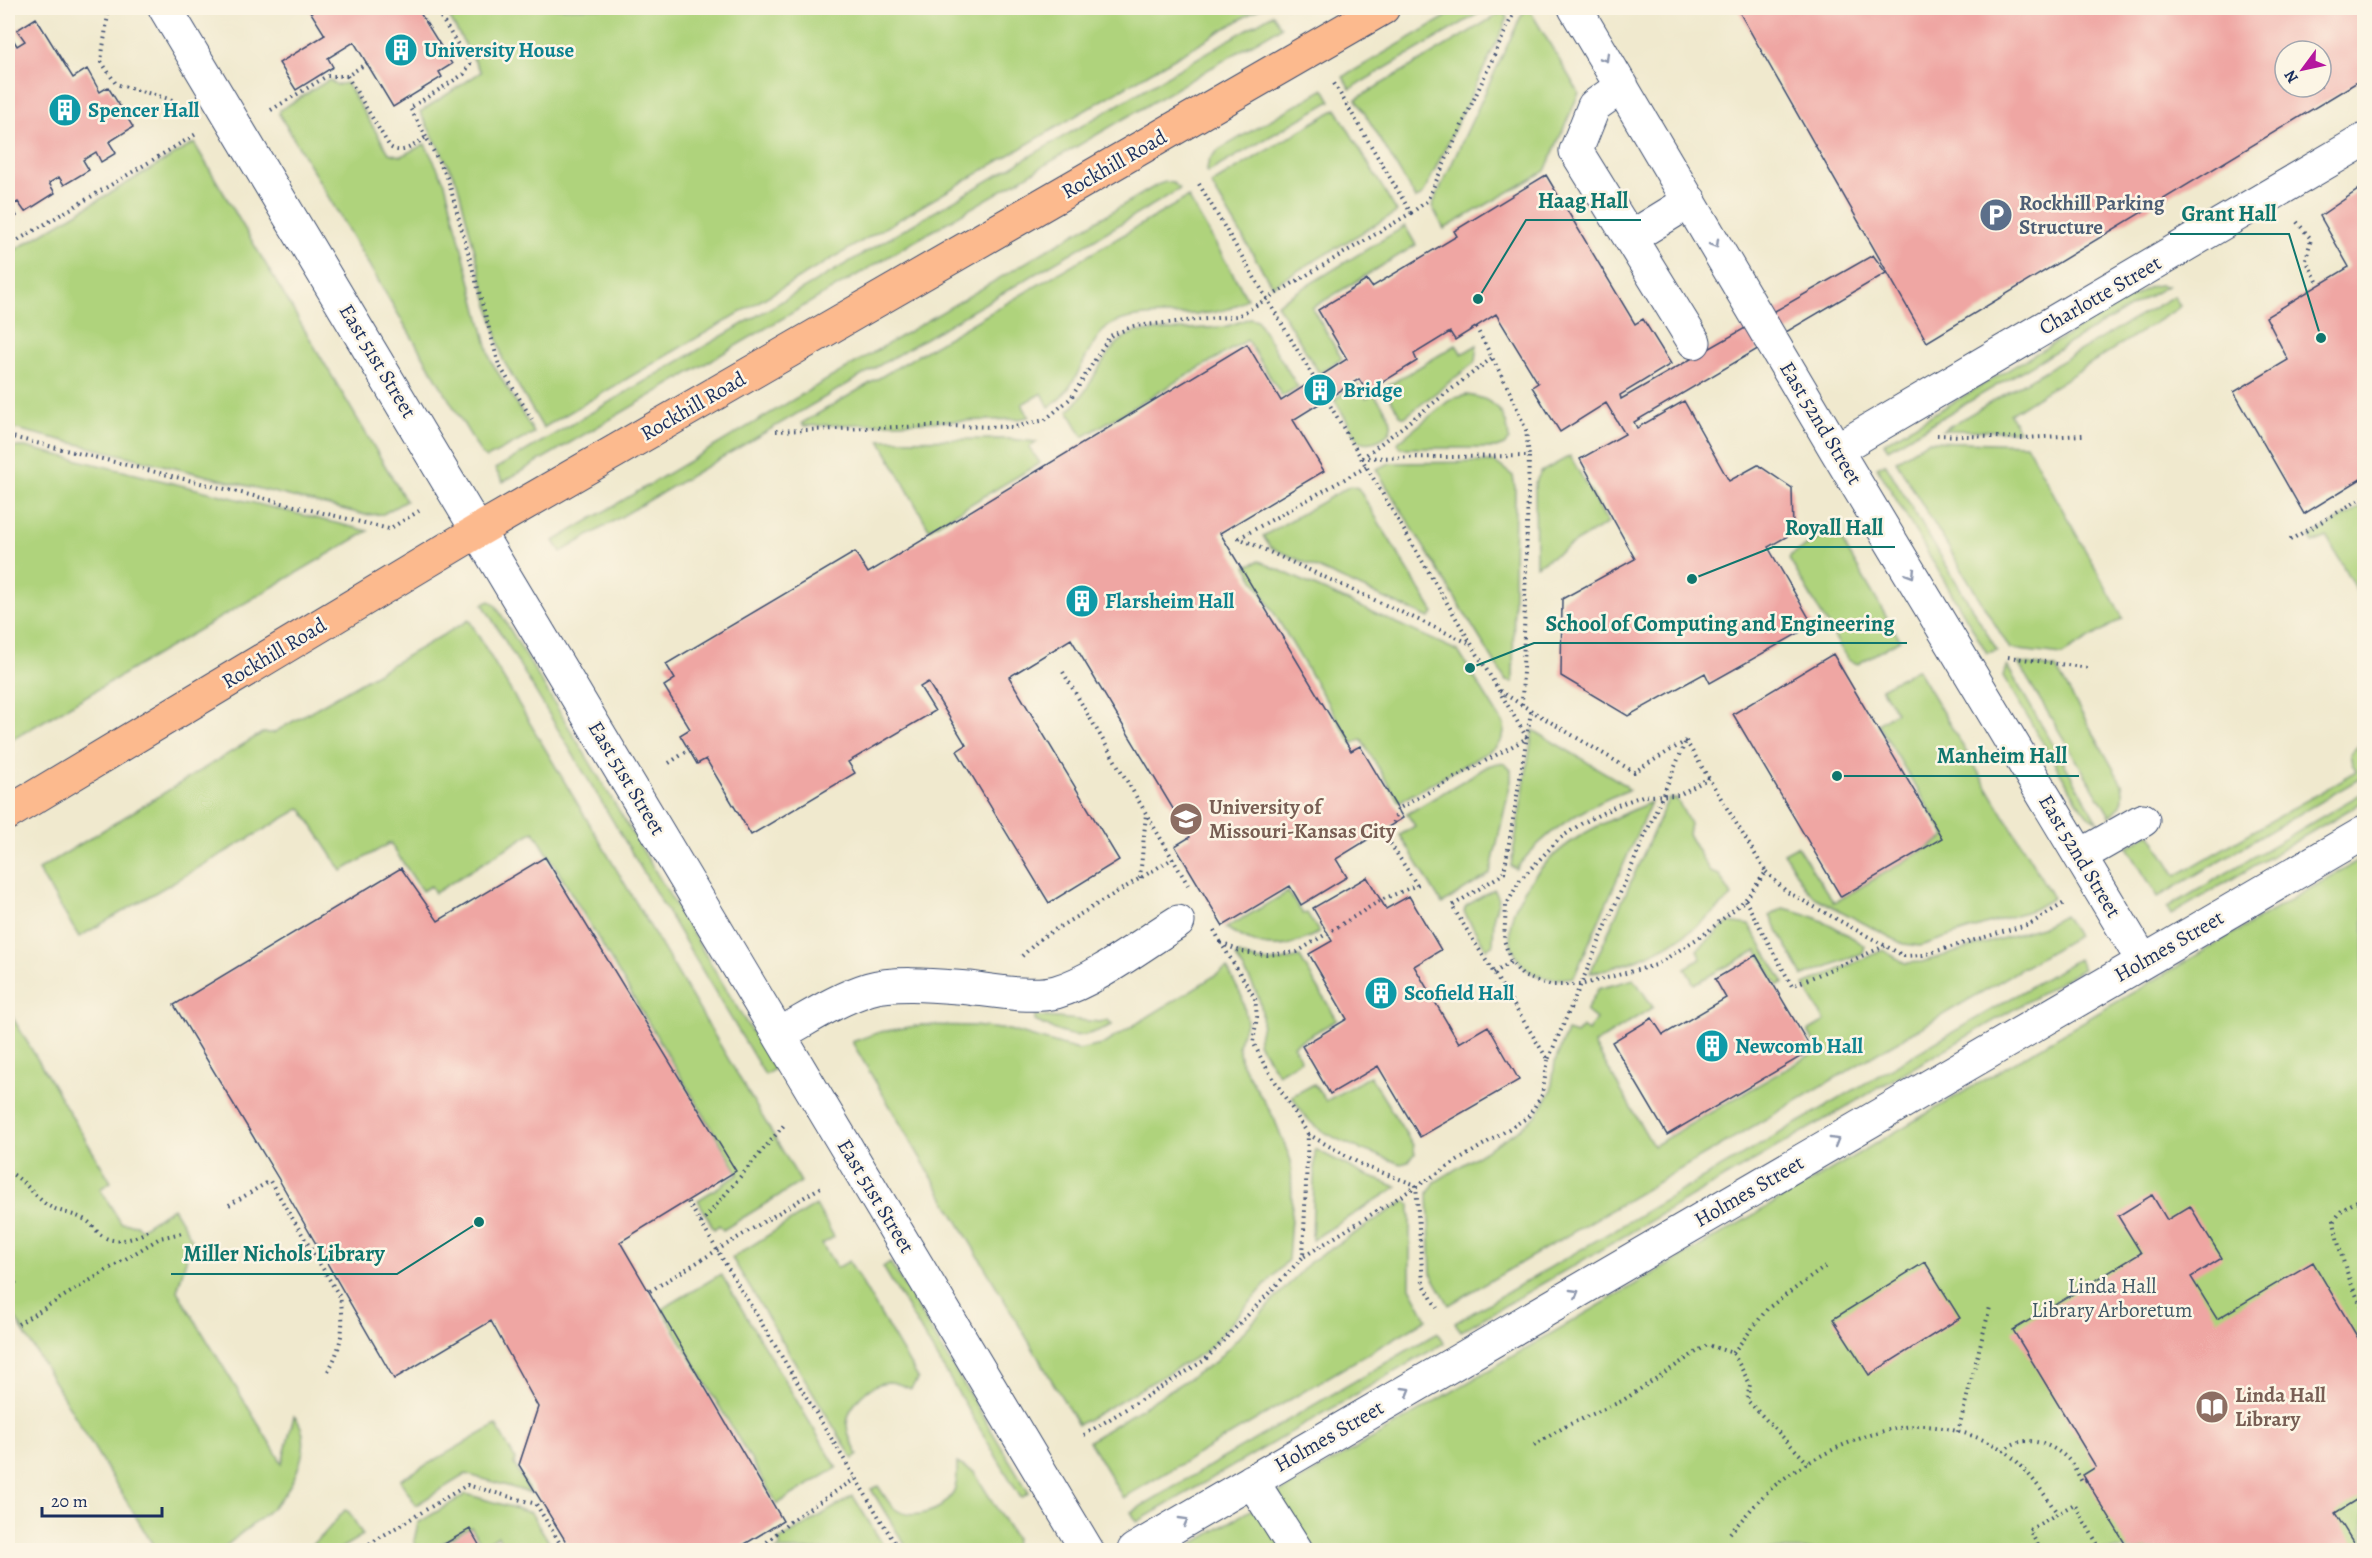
<svg xmlns="http://www.w3.org/2000/svg" width="2372" height="1558" font-family="Alegreya,serif">
	<style>
		.green { fill: #afd37c; stroke: #65816d; stroke-width: 1.5 }
		.building { fill: #efa6a3; fill-rule: evenodd }
		.lines { fill: none; stroke-linecap: round; stroke-linejoin: round }
		.minor-casing { stroke: #3b4b6f; stroke-width: 35 }
		.major-casing { stroke: #3b4b6f; stroke-width: 35 }
		.path { stroke: #3b4b6f; stroke-width: 4; stroke-dasharray: 1.5 4.5; stroke-linecap: butt }
		.minor { stroke: #fff; stroke-width: 33 }
		.major { stroke: #fcba8e; stroke-width: 33 }
		.oneway { stroke: #8d97ae }
		.labels { text-anchor: middle; dominant-baseline: central; stroke-width: 5; stroke-linejoin: round; paint-order: stroke }
		.culture-label { font-size: 21px; font-weight: bold; fill: #0d838f; stroke: #fcf5e5; text-anchor: start }
		.street-label { font-size: 21px; fill: #1b2f5e; stroke: #fcf5e5 }
		.service-label { font-size: 21px; font-weight: bold; fill: #4e5e75; stroke: #fcf5e5; text-anchor: start }
		.education-label { font-size: 21px; font-weight: bold; fill: #785e54; stroke: #fcf5e5; text-anchor: start }
		.park-label { font-size: 21px; fill: #405866; stroke: #fcf5e5 }
		.leader { fill: none; stroke: #0f766e; stroke-width: 2 }
		.callout-dot { fill: #0f766e; stroke: #fcf5e5; stroke-width: 2 }
		.callout-label { font-size: 22px; text-anchor: middle; font-weight: bold; fill: #0f766e; stroke: #fcf5e5; stroke-width: 5; stroke-linejoin: round; paint-order: stroke }
	</style>
	<rect width="100%" height="100%" fill="#fcf5e5"/>
	<filter id="ink" filterUnits="userSpaceOnUse"><feTurbulence type="fractalNoise" baseFrequency=".0167" numOctaves="2"/><feDisplacementMap in="SourceGraphic" scale="12" xChannelSelector="R" yChannelSelector="G"/><feConvolveMatrix kernelMatrix="1 2 1 2 8 2 1 2 1" color-interpolation-filters="sRGB"/></filter>
	<filter id="wash" filterUnits="userSpaceOnUse"><feTurbulence type="fractalNoise" baseFrequency=".008" numOctaves="4" result="noise"/><feDisplacementMap in="SourceGraphic" scale="24" xChannelSelector="R" yChannelSelector="G"/><feGaussianBlur stdDeviation="1.35" result="paint"/><feColorMatrix in="noise" values="0 0 0 0 0 0 0 0 0 0 0 0 0 0 0 0 0 1.4 0 .05"/><feComposite in="paint" operator="in"/></filter>
	<g filter="url(#wash)">
		<rect width="100%" height="100%" fill="#f0e9ce"/>
		<path class="green" d="M444,8h816l-717,420 -40,-68 -46,-178 -37,-70 61,-40z
			M1461,8h27l-138,81 -7,-12z
			M1529,9l50,84 -34,78 -101,58 -12,-23 90,-192z
			M1504,11l3,7 -3,9 -81,167 -7,5 -60,-100z
			M1273,14l8,13 -778,455 -8,-13z
			M329,80l8,5 9,-2 43,70 12,3 24,-12 20,39 46,178 43,72 -47,25 -5,-3 -203,-341 1,-4z
			M1324,89l7,12 -124,72c0,-12 3,-16 13,-24z
			M1336,109l61,103 -125,74 -61,-102z
			M194,143l212,358 -23,13 -17,1 -358,-88v-173z
			M1165,182l8,1 7,6 -619,363 -7,-11 603,-356z
			M1188,197l59,101c-29,29 -105,6 -138,28 -25,18 -28,61 -60,81l-7,-14 -20,11 7,13 -11,2 -214,7 -2,-3z
			M1405,226l11,19 -104,63 30,51 -23,14 -42,-69z
			M2159,285l8,1 -279,163 -4,-6 265,-156z
			M2174,296l6,10 -3,3 -167,105 9,17 -76,-1z
			M1250,318l7,2 41,67 -16,9 -35,-56 -164,97 -15,-26c27,-22 33,-67 68,-79l89,-5z
			M1456,345l6,9 15,-9 -2,17 -70,55 -5,-2 -16,-27z
			M1358,385l8,13 8,-4c5,8 17,20 17,29 2,15 -21,23 -32,18l-25,-42z
			M1467,395c27,3 41,17 42,45l-5,5 -8,3h-95l-4,-5 54,-44z
			M1009,439l28,3 -8,5 11,16 -111,66 -49,-89z
			M1928,441l98,3 97,174 -61,37 -52,-6 -114,-188z
			M8,447h17l343,84 -360,211z
			M1570,456l38,67 -72,43 -1,-83 6,-11z
			M1495,462l18,14 2,12 -2,194 -7,-1 -130,-212 14,-6z
			M1885,463l112,187 -10,3 -110,-186z
			M1350,486l8,2 76,125 -5,5 -159,-71 -7,-11z
			M2364,505v100l-37,-68 -14,6 -3,-6z
			M1835,529l65,111 -42,24 -10,-4 -59,-101 2,-4z
			M1259,561l199,90 46,74c1,10 -2,15 -9,23l-96,54 -38,-63 -9,5 -106,-178z
			M490,601l6,5 278,463 -9,6 -282,-471z
			M469,620l332,562 -78,48 -4,-5 -5,4 -16,-29 41,-26 -205,-343 -99,62 -4,-7 -9,5 -32,-48 -48,28 -41,-63 -222,129 -41,-67 224,-137h11z
			M2018,663l38,5 66,116c3,16 1,22 -12,32z
			M2007,666l91,155 -10,-5 -7,-9 -78,-131z
			M1917,669l136,229 -19,11 -114,37 -17,-2 -87,-46 -12,-12 -20,-33 13,-7 37,57 112,-66 -68,-113 18,-12 -15,-24z
			M1533,730l91,54 5,6c-44,16 -85,42 -113,79l-5,-3z
			M2364,744v32l-206,121 -31,-50 23,-14 26,43 181,-105 -5,-7 -2,-10 8,-8z
			M1497,763l8,1 6,6v11l-21,93 -48,30 -42,-69 15,-9 -8,-12 81,-48z
			M2364,792v9l-193,114 -4,-7z
			M1668,799h9l13,25 -2,10 22,38 9,3 13,21c-42,41 -85,66 -142,77z
			M1651,802l-77,175c-19,4 -42,2 -54,-15 -32,-43 21,-102 57,-124 23,-15 49,-25 74,-36z
			M2364,857v693h-1182z
			M1494,889l5,10 -5,16 -1,29 -7,5 -22,-37 2,-6z
			M1288,892l15,22 4,-1 12,19c-36,21 -58,18 -93,-4z
			M1783,908c31,6 56,20 82,38l-2,7 -60,23 -33,-60z
			M2064,915l13,21 -628,369 -18,-32 -3,-80 7,-11 85,-53 17,-15 14,-22 4,-30 12,-31 9,3 6,-7 6,4 8,-12 -10,-8 12,-22 36,-10 19,28 -59,37 59,102 166,-96 -11,-19 17,-10 -21,-36 79,-35 22,13 17,-1 123,-36z
			M1729,922l20,3 35,58 -6,3 -21,-36 -63,34 -9,-16 16,-9 -4,-9z
			M1239,954c23,11 37,9 61,3l37,63 -44,25 8,15 -23,14 -20,-31c1,-7 3,-13 4,-19 3,-25 -14,-47 -26,-67z
			M2078,959l5,10 -622,362 -6,-8z
			M1227,968l15,29 5,24 -9,24 3,18 33,55 17,43 1,43 -4,56 -83,92 -127,73 -226,-383 28,-10 42,-7 52,1 35,4 69,20 24,-5z
			M8,1010l103,172 -11,7 21,34 16,2 3,4 33,-21 19,31 -15,52 105,172 12,-47c8,8 11,22 9,34 -7,41 -32,61 -64,85 -6,5 -12,11 -19,15 -8,4 -52,1 -64,0l-148,-244z
			M1035,1016l65,6 8,-2 4,5c-37,17 -41,12 -77,-4z
			M1370,1076l43,69 2,9 -7,8 -7,2c-28,-11 -61,-20 -86,-38 -10,-8 -17,-19 -23,-30l22,-12 12,17z
			M1315,1149l48,25 34,13 -85,53z
			M1405,1201l5,4v82l17,32 -304,179 -34,-57 126,-79 95,-100z
			M816,1205l18,32 -12,7 15,24 12,-7 69,117 -7,11c-7,-3 -15,-7 -23,-7 -18,1 -40,23 -41,42 0,11 6,21 11,31l-5,4 -121,-201z
			M890,1262l139,231 -8,5 -138,-231z
			M721,1274l116,194 -60,36 -115,-195z
			M1437,1333l7,10 -307,179 -6,-10z
			M496,1425l19,34 -1,5 17,29 -65,-19 -50,31 -16,-25z
			M957,1463l17,9 41,66 -1,12h-106l-37,-61 7,-3c5,7 10,17 17,23 16,12 46,3 56,-13 7,-10 6,-22 6,-33z
			M466,1494l65,19 23,37h-48l-8,-14 -16,9 -11,-18 -41,23h-11l-5,-9 4,-18z
			M853,1496l33,54h-110l5,-4 -3,-5z
			M345,1510l4,2 14,23 -25,15h-33l18,-15z"/>
		<g id="blocks">
			<path class="building" d="M308,8h91l3,5 10,-5h5l35,56 -13,8 3,5 -49,30 -39,-65 -26,16 5,9 -37,23 -17,-27 46,-28z
				M1737,8h627v70l-437,264zM2285,51h36v36h-36z
				M36,18l37,60 14,-9 13,23 8,-5 25,40 -24,15 7,11 -15,9 -5,-10 -13,8 6,10 -25,15 -5,-8 -10,6 6,10 -30,19 -7,-10 -7,4 6,10 -9,6v-186l2,-2 7,12 8,-5 -8,-11z
				M1546,175l89,149 8,-5 28,45 -51,31 1,4 252,-144 13,18 -252,149 3,6 47,-27 45,80 29,-16 34,23 1,45 -25,14 45,78 -103,58 -5,-10 -77,43 -67,-40 1,-77 73,-40 -55,-100 45,-25 -19,-31 -46,29 -28,-45 6,-4 -42,-69 -41,26 -5,-8 -36,22 3,7 -50,31 -8,-13 -66,41 31,51 -104,62 131,218 9,-5 43,72 -67,41 11,18 -46,28 -11,-19 -67,40 -48,-80 15,-9 -119,-198 -62,38 110,183 -70,43 -92,-152 9,-6 -38,-63 -8,5 15,24 -87,51 7,11 -104,62 -45,-76 -9,5 -17,-29 10,-6 -26,-43 11,-7 -9,-15 189,-112 13,21 379,-229 34,57 66,-42 -29,-49 49,-30 5,7 85,-51 -3,-5z
				M2364,186v291l-60,37 -70,-122 54,-32 -22,-43 83,-50 -29,-51z
				M1833,654l109,184 -101,59 -108,-183z
				M545,857l191,314 -116,71 163,279 -48,29h-164l-52,-85 19,-58 -47,-86 -97,58 -116,-201 -104,-173 227,-137 37,53z
				M1367,877l19,32 23,-13 32,54 -27,16 45,77 29,-17 31,54 -99,57 -42,-71 -48,28 -28,-48 45,-27 -38,-65 23,-13 -19,-33z
				M1756,955l56,95 -145,85 -55,-93 40,-24 11,17 63,-37 -11,-19z
				M2152,1195l15,25 23,-14 32,52 -31,19 26,42 96,-57 51,86v147l-29,18 23,37h-210l-2,-3 -6,3h-11l-46,-75 13,-8 -83,-137 128,-77 -23,-37z
				M1925,1262l35,56 -91,57 -36,-56z
				M470,1529l12,21h-48z"/>
		</g>
	</g>
	<g filter="url(#ink)">
		<use href="#blocks" fill-opacity="0" stroke="#3b4b6f" stroke-width="1.5"/>
		<g class="lines">
			<defs>
				<path id="minor" d="M165,8l922,1542
					M1575,8l261,442 307,511
					M1622,86l-28,20 -18,45 54,87 60,-37
					M1630,238l64,104
					M1836,450l528,-310
					M2080,856l63,-36
					M780,1034c29,-16 57,-35 89,-45 27,-8 72,-3 100,-1 25,3 63,10 87,4 37,-10 88,-49 122,-70
					M1252,1481l44,69
					M1134,1550l1230,-717"/>
				<path id="major" d="M8,813l471,-283 904,-522"/>
			</defs>
			<use href="#minor" class="minor-casing"/>
			<use href="#major" class="major-casing"/>
			<path class="path" d="M109,8l-8,53 15,23 60,17
				M1288,8l6,9
				M367,63l-20,13 43,71c13,9 25,-3 36,-10l22,42 51,186 33,54
				M271,110l56,-34h20
				M426,137l-16,-29 54,-34 6,-10 -35,-56
				M1199,184l328,554 -129,71 -10,31 29,45 -36,15 -84,52 -30,3 -25,-3 -21,-9 34,55 2,19 -4,25 10,20 45,72 -5,123 225,-140 14,-22 6,-35
				M1411,213l16,-12 89,-193
				M2297,222l14,17 -5,21 13,25
				M8,246l190,-113
				M1476,327l34,65 16,38 3,26
				M776,431l153,-5 85,1 31,-7 26,-22 39,-62 24,-10 104,-10 173,-103 -79,-133
				M1937,435l86,3 60,-3
				M8,436l381,93 30,-18
				M1362,458l167,-2 -7,249 112,67 52,-31
				M1362,458l130,-100
				M1366,467l-127,71 232,106
				M2290,540l74,-43
				M2008,657l81,11
				M1063,672l125,213
				M1500,691l22,14
				M1531,712l-27,161 -52,33 96,154 138,-319
				M1686,741l80,131 -21,28 -39,33 -50,32 -76,20h-30l-27,-9 -12,-14 -7,-22 2,-34 14,-26 39,-41 22,-15 37,-19 24,-9 37,-1 30,-17
				M669,763l20,-13
				M1766,872l21,20 117,64 19,-1 107,-31 36,-22
				M1140,878l6,-64
				M1745,900l47,86 93,-40
				M1214,930l7,13
				M1022,956l19,-18 131,-79
				M1494,973l17,-11
				M1308,1134l56,32 52,19 7,98 14,25
				M8,1172c16,7 25,23 39,33 13,8 27,8 40,16 5,3 8,9 13,13 13,12 35,5 48,-3
				M2357,1201l-15,9 -8,11c5,32 15,61 30,90
				M688,1202l211,348
				M229,1205l41,-24 70,116c5,26 2,51 -12,74
				M701,1223l83,-98
				M8,1266l8,19 -8,4
				M650,1291l171,-104
				M18,1324l142,-86 22,-5
				M1733,1353l35,-45 57,-41
				M1958,1432l32,-125
				M1084,1435l121,-75 98,-103
				M1534,1445l34,-20 54,-24 85,-56 26,8 17,31 -3,16 61,63
				M2003,1451c19,-18 46,-9 64,7 6,6 11,16 15,24l4,-2
				M1730,1533c14,-15 28,-33 44,-47 38,-30 94,-57 142,-60 25,-1 58,8 80,20 24,12 47,46 61,67
				M359,1550l108,-65 69,19 28,46
				M758,1550l35,-31 62,-40
				M2041,1550l-12,-20 45,-26 27,46"/>
			<use href="#minor" class="minor"/>
			<use href="#major" class="major"/>
		</g>
		<defs><path id="oneway-chevron" d="M-2-3.5L2.5 0L-2 3.5" fill="none" stroke-width="1.6" stroke-linecap="round" stroke-linejoin="round" transform="scale(1.5)"/></defs>
		<g class="oneway">
			<use href="#oneway-chevron" transform="translate(1605 58) rotate(59)"/>
			<use href="#oneway-chevron" transform="translate(1715 244) rotate(60)"/>
			<use href="#oneway-chevron" transform="translate(1911 574) rotate(59)"/>
			<use href="#oneway-chevron" transform="translate(1835 1141) rotate(-30)"/>
			<use href="#oneway-chevron" transform="translate(1575 1293) rotate(-30)"/>
			<use href="#oneway-chevron" transform="translate(1407 1391) rotate(-30)"/>
			<use href="#oneway-chevron" transform="translate(1184 1521) rotate(-30)"/>
		</g>
	</g>
	<defs>
		<symbol id="building-disc" viewBox="-11 -11 22 22"><circle r="9.5" fill="#0f9aa8" stroke="#fcf5e5"/><path d="M-4-6H4V6H1V3H-1V6H-4ZM-2.5-4.3h1.7v1.8h-1.7ZM.8-4.3h1.7v1.8H.8ZM-2.5-1h1.7V.8h-1.7ZM.8-1h1.7V.8H.8Z" fill="#fff"/></symbol>
		<symbol id="parking-disc" viewBox="-11 -11 22 22"><circle r="9.5" fill="#5c6f8a" stroke="#fcf5e5"/><path d="M-3.5-5.5H1a3.5 3.5 0 0 1 0 7H-1V5.5H-3.5ZM-1-3.4V-.6H.8a1.4 1.4 0 0 0 0-2.8Z" fill="#fff"/></symbol>
		<symbol id="university-disc" viewBox="-11 -11 22 22"><circle r="9.5" fill="#8d6e63" stroke="#fcf5e5"/><path d="M0-5L7-2L0 1L-7-2ZM-4 1L0 2.5L4 1V4Q0 6-4 4Z" fill="#fff"/></symbol>
		<symbol id="library-disc" viewBox="-11 -11 22 22"><circle r="9.5" fill="#8d6e63" stroke="#fcf5e5"/><path d="M-6-4Q-3-5.5-.7-3.5V5Q-3 3-6 4ZM6-4Q3-5.5 .7-3.5V5Q3 3 6 4Z" fill="#fff"/></symbol>
	</defs>
	<g fill-rule="evenodd">
		<use href="#building-disc" x="382" y="31" width="38" height="38"/>
		<use href="#building-disc" x="46" y="91" width="38" height="38"/>
		<use href="#parking-disc" x="1977" y="196" width="38" height="38"/>
		<use href="#building-disc" x="1301" y="371" width="38" height="38"/>
		<use href="#building-disc" x="1063" y="582" width="38" height="38"/>
		<use href="#university-disc" x="1167" y="800" width="38" height="38"/>
		<use href="#building-disc" x="1362" y="974" width="38" height="38"/>
		<use href="#building-disc" x="1693" y="1027" width="38" height="38"/>
		<use href="#library-disc" x="2193" y="1388" width="38" height="38"/>
	</g>
	<g class="labels">
		<g class="culture-label">
			<text x="424" y="50">University House</text>
			<text x="88" y="110">Spencer Hall</text>
			<text x="1343" y="390">Bridge</text>
			<text x="1105" y="601">Flarsheim Hall</text>
			<text x="1404" y="993">Scofield Hall</text>
			<text x="1735" y="1046">Newcomb Hall</text>
		</g>
		<g class="street-label">
			<text transform="translate(1114 164) rotate(-30)">Rockhill Road</text>
			<text transform="translate(2100 295) rotate(-30)">Charlotte Street</text>
			<text transform="translate(378 361) rotate(59)">East 51st Street</text>
			<text transform="translate(693 406) rotate(-30)">Rockhill Road</text>
			<text transform="translate(1821 423) rotate(59)">East 52nd Street</text>
			<text transform="translate(274 653) rotate(-31)">Rockhill Road</text>
			<text transform="translate(627 778) rotate(59)">East 51st Street</text>
			<text transform="translate(2080 856) rotate(59)">East 52nd Street</text>
			<text transform="translate(2169 946) rotate(-30)">Holmes Street</text>
			<text transform="translate(1749 1191) rotate(-30)">Holmes Street</text>
			<text transform="translate(876 1196) rotate(59)">East 51st Street</text>
			<text transform="translate(1329 1436) rotate(-30)">Holmes Street</text>
		</g>
		<g class="service-label">
			<text x="2019" y="203">Rockhill Parking<tspan x="2019" dy="24">Structure</tspan></text>
		</g>
		<g class="education-label">
			<text x="1209" y="807">University of<tspan x="1209" dy="24">Missouri-Kansas City</tspan></text>
			<text x="2235" y="1395">Linda Hall<tspan x="2235" dy="24">Library</tspan></text>
		</g>
		<g class="park-label">
			<text x="2112" y="1286">Linda Hall<tspan x="2112" dy="24">Library Arboretum</tspan></text>
		</g>
	</g>
	<path class="leader" d="M1478 299L1526 220H1641M2321 338L2289 234H2170M1692 579L1773 547H1895M1470 668L1534 643H1907M1837 776L1925 776H2079M479 1222L397 1274H171"/>
	<g class="callout-dot">
		<circle cx="1478" cy="299" r="6"/>
		<circle cx="2321" cy="338" r="6"/>
		<circle cx="1692" cy="579" r="6"/>
		<circle cx="1470" cy="668" r="6"/>
		<circle cx="1837" cy="776" r="6"/>
		<circle cx="479" cy="1222" r="6"/>
	</g>
	<g class="callout-label">
		<text x="1583" y="208">Haag Hall</text>
		<text x="2229" y="221">Grant Hall</text>
		<text x="1834" y="535">Royall Hall</text>
		<text x="1720" y="631">School of Computing and Engineering</text>
		<text x="2002" y="763">Manheim Hall</text>
		<text x="284" y="1261">Miller Nichols Library</text>
	</g>
	<rect width="2372" height="1558" fill="none" stroke="#fcf5e5" stroke-width="30"/>
	<g transform="translate(2303 69) rotate(237)"><circle r="28" fill="#fcf5e5" stroke="#a2a6af" stroke-width="1.5"/>
	<path d="M0-4.5L10 22L0 15L-10 22Z" fill="#b5179e"/>
	<text y="-9" font-size="16" font-weight="bold" text-anchor="middle" fill="#1b2f5e">N</text>
	</g>
	<path d="M42 1507v9h120v-9" fill="none" stroke="#1b2f5e" stroke-width="3"/>
	<text x="51" y="1507" font-size="18" fill="#1b2f5e" stroke="#fcf5e5" stroke-width="4.5" paint-order="stroke">20 m</text>
</svg>
